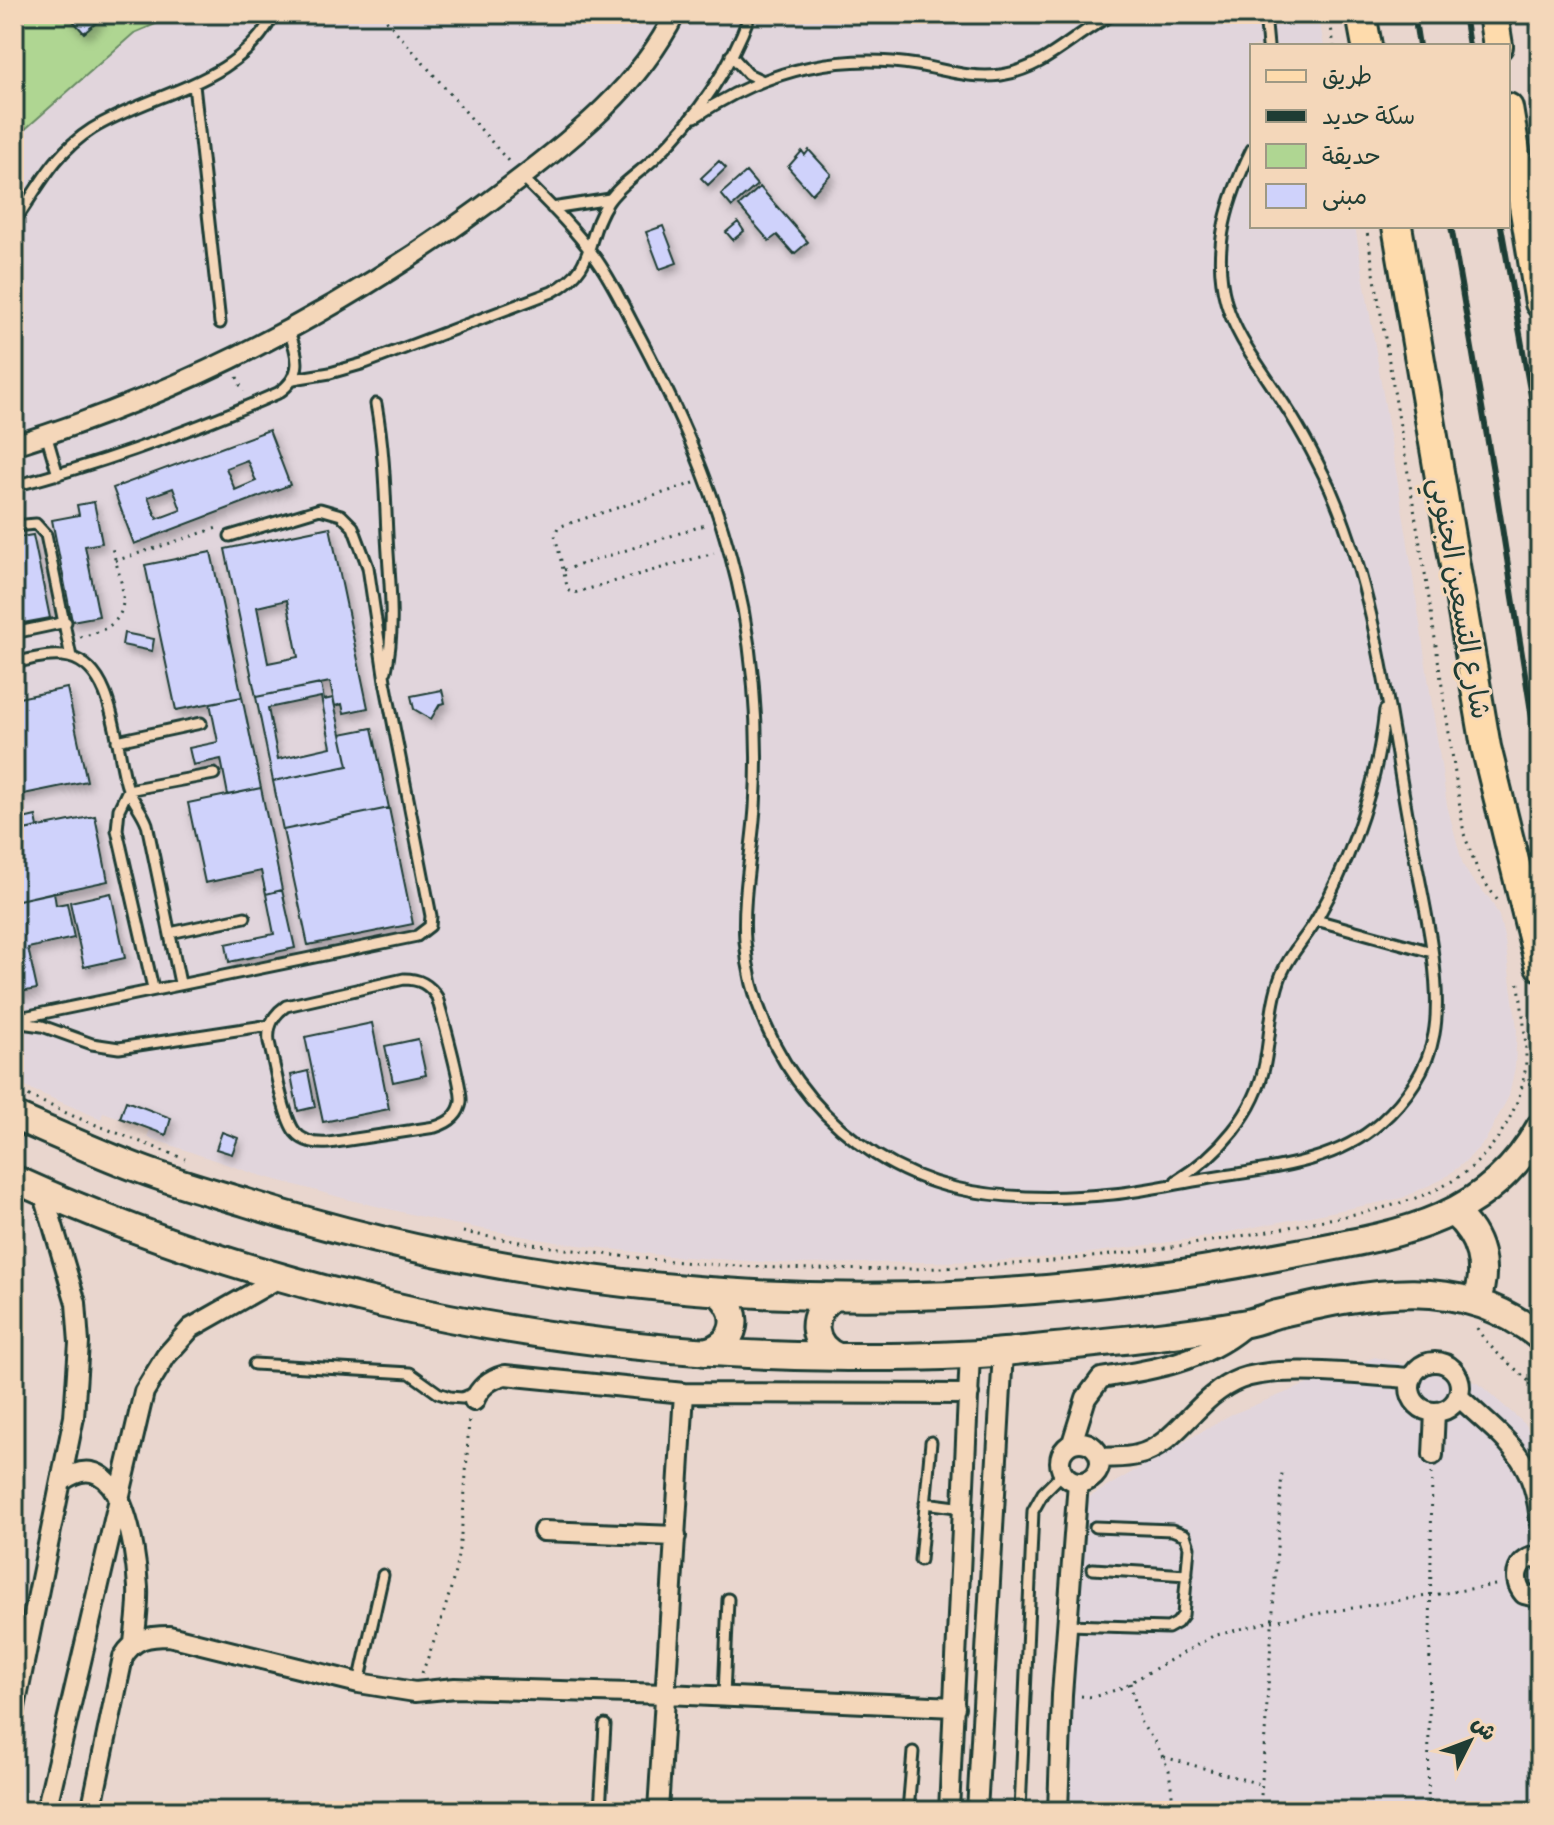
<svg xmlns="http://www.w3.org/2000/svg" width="1554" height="1825" font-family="Itim,'Playpen Sans Arabic',sans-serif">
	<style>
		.built { fill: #e1d5dc }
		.green { fill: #afd692; stroke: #678a63; stroke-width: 2 }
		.building { fill: #cfd2fb; stroke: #1f3d34; stroke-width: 2; fill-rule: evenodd; filter: url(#shadow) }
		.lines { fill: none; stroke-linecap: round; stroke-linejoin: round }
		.lane-casing { stroke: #1f3d34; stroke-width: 15 }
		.street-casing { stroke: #1f3d34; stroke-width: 24 }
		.secondary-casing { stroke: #1f3d34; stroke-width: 32 }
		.primary-casing { stroke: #1f3d34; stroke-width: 34 }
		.path { stroke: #1f3d34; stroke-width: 3; stroke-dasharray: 2 6; stroke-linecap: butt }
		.lane { stroke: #f4d7ba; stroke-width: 9 }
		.street { stroke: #f4d7ba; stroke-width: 18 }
		.secondary { stroke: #f4d7ba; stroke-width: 26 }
		.primary { stroke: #fedbac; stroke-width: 28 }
		.rail { stroke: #1f3d34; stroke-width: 6 }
		.labels { text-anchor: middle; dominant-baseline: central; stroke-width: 6; stroke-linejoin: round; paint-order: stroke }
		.street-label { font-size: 28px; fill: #1f3d34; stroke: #f4d7ba }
	</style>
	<defs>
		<filter id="shadow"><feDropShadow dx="3.5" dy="6" stdDeviation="4" flood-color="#0004"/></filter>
	</defs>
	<rect width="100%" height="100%" fill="#e9d6ce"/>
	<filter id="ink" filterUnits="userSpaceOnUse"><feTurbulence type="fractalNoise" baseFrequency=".0125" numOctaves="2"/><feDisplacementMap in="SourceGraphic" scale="16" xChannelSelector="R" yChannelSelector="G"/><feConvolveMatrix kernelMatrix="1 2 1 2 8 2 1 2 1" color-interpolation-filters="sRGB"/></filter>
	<g filter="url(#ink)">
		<path class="built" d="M14,14h1304l6,32h-72v180h103l52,311 40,268 16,60 9,15 18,19 9,17 6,25 12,87 -2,39 -6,29 -24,45 -19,20 -23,18 -41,19 -203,40 -131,18 -73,5 -197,3 -130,-8 -113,-14 -106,-19 -99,-23 -95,-26 -108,-37 3,-8 16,5 5,-17 -45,-15 -6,16 -17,-6 -2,7 -87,-37z
			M1375,1357l103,26 48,42 14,34v352h-490l36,-312 144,-84z"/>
		<path class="green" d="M14,14h165l-45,19 -120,106z"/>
		<path class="building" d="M67,14h29l5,5 -17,14z
			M809,150l22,24 -19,20 -24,-27 14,-16 3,4z
			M719,161l7,7 -18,17 -7,-7z
			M746,172l11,13 -25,22 -11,-13z
			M760,187l48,55 -14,12 -17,-19 -8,6 -30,-35z
			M738,222l6,9 -11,9 -7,-8z
			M663,226l14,37 -17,6 -14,-37z
			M269,430l21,55 -156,59 -21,-56zM247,460l9,21 -21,9 -9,-22zM173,488l8,22 -24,9 -9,-22z
			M94,502l8,41 -17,3 14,70 -27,5 -20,-101 27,-5 -2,-10z
			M330,527l38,181 -24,5 -2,-9 -7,2 -5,-24 -74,15 -31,-148zM287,600l11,57 -30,6 -11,-56z
			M33,535l17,83 -27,5 -9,-43v-42z
			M211,552l31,145 -66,13 -31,-145z
			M124,633l30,6 -2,12 -30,-6z
			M321,684l3,16 9,-2 15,68 -75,15 -17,-84zM321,697l10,50 -53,12 -10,-51z
			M67,688l20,93 -73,15v-97z
			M442,690l3,13 -5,1 -9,15 -17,-10 -3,-13z
			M242,697l19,91 -33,7 -7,-36 -28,6 -4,-17 29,-6 -8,-39z
			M372,728l17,80 -106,22 -10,-49 75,-15 -7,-32z
			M261,788l21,102 -16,4 -5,-23 -56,12 -17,-80z
			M389,808l24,116 -105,21 -25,-115z
			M36,816l2,11 -24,5v-11z
			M95,816l13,65 -94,20v-69z
			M282,890l13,58 -66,14 -3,-18 48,-10 -8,-40z
			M54,892l2,13 11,-2 7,35 -46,10 9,41 -23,4v-92z
			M111,893l14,65 -41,9 -14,-65z
			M372,1023l17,86 -66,13 -18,-85z
			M418,1039l8,36 -33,7 -8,-36z
			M308,1071l7,36 -17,4 -7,-36z
			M126,1101l45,17 -5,17 -46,-17z
			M222,1132l16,6 -6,16 -16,-5z"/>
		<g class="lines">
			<defs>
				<path id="lane" d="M1241,14l24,4
					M1265,14l3,32
					M1538,14l2,14
					M731,55l17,19 13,6
					M194,85l26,238
					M695,117c67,-45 142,-65 222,-52 29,5 54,14 84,10 46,-7 73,-42 113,-61
					M522,177c25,25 51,50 72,79 18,24 31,54 46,81 46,87 84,175 103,272 12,65 16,133 12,199 -3,44 -13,89 -10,133 9,116 96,220 210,247 51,12 106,11 158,6 31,-3 62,-10 92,-15 59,-10 128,-14 175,-56 26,-23 48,-54 54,-89 10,-55 -13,-142 -23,-198 -22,-117 -33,-238 -81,-348 -15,-32 -32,-64 -52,-93 -19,-30 -42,-58 -52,-93 -15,-54 2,-104 26,-153
					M552,208l58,-9
					M14,222c25,-35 39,-68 78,-93 62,-38 146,-44 182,-115
					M293,379l37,-6 35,-10 187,-71c46,-24 32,-54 56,-90 12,-18 34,-31 49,-46 40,-39 74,-89 93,-142
					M376,404c8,44 9,86 11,131 2,46 9,90 -1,136
					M46,434l12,41
					M14,486c90,-23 179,-56 264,-93 26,-17 21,-38 10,-63
					M14,526l22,-2 10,11 25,122
					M14,633l52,-11
					M14,663c18,-4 37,-10 55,-6 47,11 46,91 58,129 4,13 15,24 20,38l33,159
					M117,741l84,-18
					M128,790l-9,19 -2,21 36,158
					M128,790l86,-16
					M1316,920l116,32
					M170,933l75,-16
					M404,979c15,0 25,5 33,18 5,19 26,90 24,105 -2,14 -13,21 -26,25l-106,16c-12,1 -25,0 -34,-11 -12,-15 -21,-70 -26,-90 -2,-16 4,-27 17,-36z
					M14,1019l403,-83 13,-10 1,-10 -46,-235 -17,-114 -15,-40 -12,-12 -21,-6 -90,27
					M14,1022l28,4 50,18 27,4 151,-23
					M1176,1181c42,-26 80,-68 89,-118 6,-31 5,-60 17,-90 9,-21 25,-36 36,-56 36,-64 59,-133 67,-207
					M254,1364l156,9 28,20 12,4 12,1 15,-6
					M925,1503l39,5
					M920,1560l11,-118
					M1093,1569l94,6
					M1067,1625l101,3 9,-5 6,-8 6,-68 -4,-12 -13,-5 -77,-3
					M359,1683l24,-108
					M724,1696l4,-97
					M600,1811l5,-86
					M908,1811l5,-59
					M1020,1811l13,-300 10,-18 20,-20"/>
				<path id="street" d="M14,445c180,-56 349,-146 499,-261 62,-47 127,-99 162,-170
					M1410 1387a25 25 0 1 1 50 0a25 25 0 1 1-50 0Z
					M1458,1396c46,44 75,57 82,124
					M474,1401c6,-15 16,-22 31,-26l179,18 285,1
					M1060 1462a20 20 0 1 1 40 0a20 20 0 1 1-40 0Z
					M1072,1443l14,-45 15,-20c51,-8 101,-16 142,-50
					M1433,1455l2,-43
					M1100,1458c12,-1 26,0 37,-3 40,-9 59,-59 103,-76 40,-15 126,-3 172,-1
					M61,1482c60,-45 75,68 77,105 1,19 -2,37 -4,56
					M543,1531l133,5
					M1540,1556c-22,1 -30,22 -16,38l16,4
					M14,1712l60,-295 5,-74 -3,-40 -33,-111
					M46,1811l98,-419 22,-36 25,-28 90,-51
					M91,1811l32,-154c11,-19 26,-21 46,-21l190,47 56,9 40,-4 211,6 289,13
					M658,1811l26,-418
					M949,1811l21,-457
					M977,1811l26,-459
					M1058,1811l4,-116 16,-213"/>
				<path id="secondary" d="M14,1116c42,18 83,37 126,53 34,13 71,23 107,34 331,104 683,120 1024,55 106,-21 211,-26 269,-131
					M14,1179c238,108 494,166 754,176 79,3 158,4 236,-3 79,-8 165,-15 243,-29 10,-2 20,-6 30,-9 92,-21 183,-42 263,23
					M1454,1213c27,23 35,55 22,89
					M833,1297c-25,17 -23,48 5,60
					M705,1352c32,-8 38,-39 13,-60"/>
				<path id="primary" d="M1361,14l6,32
					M1493,14l5,32
					M1508,108l32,195
					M1397,226l89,521 54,219"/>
			</defs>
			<use href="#lane" class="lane-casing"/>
			<use href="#street" class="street-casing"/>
			<use href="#secondary" class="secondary-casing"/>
			<use href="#primary" class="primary-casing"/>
			<path class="path" d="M381,14l128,148
				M1329,14l5,32
				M1366,226l61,359 37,249 15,40 19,27
				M237,377l6,15
				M694,483l-136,44 -3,8 12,51 2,5 5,2 140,-40
				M115,561l102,-33
				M564,570l141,-45
				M80,637c61,-13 43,-46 31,-93
				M14,1089l59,27 112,43
				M463,1232c278,53 559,49 836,-7 60,-13 139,-20 183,-68 24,-25 44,-64 44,-100 0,-26 -5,-54 -8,-80
				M1477,1328c15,27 44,41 63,66
				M422,1673c13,-34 26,-69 34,-106 9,-48 10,-99 13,-148
				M1130,1683l11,40 16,22 12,25 5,41
				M1081,1696l12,1 26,-8 94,-53 59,-15 229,-37
				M1164,1757l96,27
				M1260,1811l22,-339
				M1428,1811l4,-340"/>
			<use href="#lane" class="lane"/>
			<use href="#street" class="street"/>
			<use href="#secondary" class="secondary"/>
			<use href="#primary" class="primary"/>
			<path class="rail" d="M1414,14l5,32
				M1464,14l5,32
				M1451,226l45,263 44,280
				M1501,226l39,221"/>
		</g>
	</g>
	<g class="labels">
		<g class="street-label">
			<text transform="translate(1461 598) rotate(80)">شارع التسعين الجنوبي</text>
		</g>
	</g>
	<rect width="1554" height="1825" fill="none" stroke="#f4d7ba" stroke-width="48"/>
	<rect x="24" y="24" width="1506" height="1777" fill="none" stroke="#1f3d34" stroke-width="3" filter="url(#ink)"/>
	<rect x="1250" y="44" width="260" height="184" fill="#f4d7ba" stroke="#9f9984" stroke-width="2"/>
	<rect x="1266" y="70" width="40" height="12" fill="#fedbac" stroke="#9f9984" stroke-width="2"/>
	<text x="1322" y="84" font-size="24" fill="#1f3d34">طريق</text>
	<rect x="1266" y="110" width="40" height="12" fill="#1f3d34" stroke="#9f9984" stroke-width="2"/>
	<text x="1322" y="124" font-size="24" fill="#1f3d34">سكة حديد</text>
	<rect x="1266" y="144" width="40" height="24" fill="#afd692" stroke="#9f9984" stroke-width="2"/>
	<text x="1322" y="164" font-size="24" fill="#1f3d34">حديقة</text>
	<rect x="1266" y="184" width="40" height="24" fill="#cfd2fb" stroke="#9f9984" stroke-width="2"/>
	<text x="1322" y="204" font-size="24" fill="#1f3d34">مبنى</text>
	<g transform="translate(1470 1741) rotate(48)" stroke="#f4d7ba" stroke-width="6" paint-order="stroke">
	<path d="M0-6L14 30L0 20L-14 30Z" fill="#1f3d34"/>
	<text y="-12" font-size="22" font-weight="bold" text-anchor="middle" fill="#1f3d34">ش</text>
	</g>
</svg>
